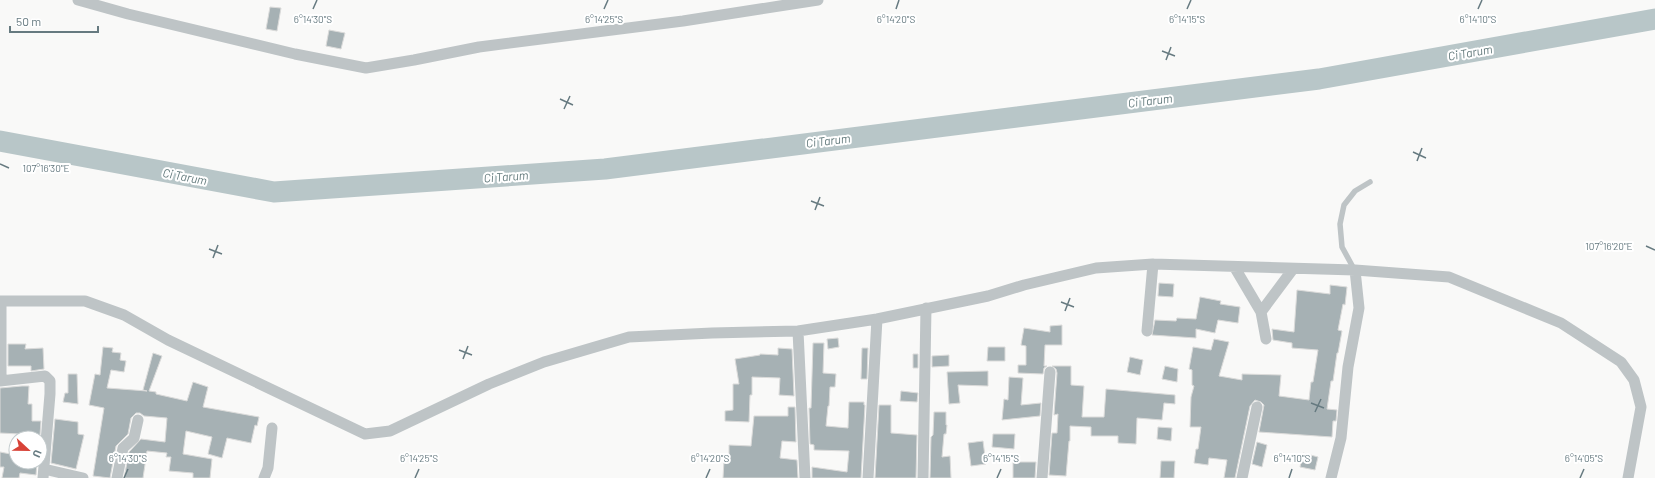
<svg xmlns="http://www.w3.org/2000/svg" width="1655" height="478" font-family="Barlow,sans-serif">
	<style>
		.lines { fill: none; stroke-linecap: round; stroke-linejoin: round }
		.river { stroke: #b8c6c8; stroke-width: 21 }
		.building { fill: #a6b1b4; stroke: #dbdbda }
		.service { stroke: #bec4c6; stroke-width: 5.5 }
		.minor { stroke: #bec4c6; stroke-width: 11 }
		.ticks { fill: none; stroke: #667a80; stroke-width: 1.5 }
		.labels { text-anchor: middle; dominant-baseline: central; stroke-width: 4; stroke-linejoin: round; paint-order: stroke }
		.water-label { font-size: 12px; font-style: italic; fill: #61787a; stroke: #fff }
		.ticks-label { font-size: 10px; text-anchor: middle; fill: #667a80; stroke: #fff; stroke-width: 4; stroke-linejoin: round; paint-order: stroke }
	</style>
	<rect width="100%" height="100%" fill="#f9f9f8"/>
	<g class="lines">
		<path class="river" d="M0,141l274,51 331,-23 714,-90 336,-60"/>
	</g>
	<path class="building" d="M270,7l11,1 -4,23 -11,-2z
		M329,30l16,3 -4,16 -15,-3z
		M1159,283l15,1 -1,13 -15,-1z
		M1330,285l17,2 -2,18 -2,-1 -5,26 4,1 -4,22h-1l-4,28h-2l-4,28 10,1 -1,11h-3l-1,16 -73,-5 5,-27 -3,-3 -6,-2 -5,6 -15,72h-11l3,-18 -18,-2 -1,7 -14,-2 2,-14h2l3,-22h-11l1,-30 3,-11 -2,-1v-15l-3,-1 4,-22 18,3 3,-11 15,3 -10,34 23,4v-6l39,1 -2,21 30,4 2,-18h2l5,-32 -26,-2v-5l-19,-3 -1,-11 22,3 3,-42 33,4z
		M1200,297l21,4 -1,3 20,3 -2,16 -20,-3 -3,13 -19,-4v9l-44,-3 3,-15 21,1 1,-3 19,1z
		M1062,325v20h-17l-1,21h3l-3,2 -1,6 -25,-1v-8h8v-19l-5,-1 3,-17 26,4v-6z
		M838,338l1,9 -11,2 -1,-10z
		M813,343h11l-1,30 13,1 -1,13h-5l-1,19h-1l-2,20 22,2 1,-26h15v3h1l-4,73h-49v-11l35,5 2,-21 -35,-1v-5l-4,-1 -1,-36h2z
		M8,344h18l-1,5 18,-1 1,21 -13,2v-5h-23z
		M103,347l10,1 -1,4 9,1 -1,7 6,1 -2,11 -13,-2 -4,18 40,3 -4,-1 10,-37 9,3 -13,35 7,1v2l31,7 6,-19 15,5 -5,20 56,10 -2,9 -2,-1 -4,18 -24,-5 -5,20 -14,-4 4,-17 -26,-6 -3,23 29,5 -2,19h-17v-5l-24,-2 2,-14h-5l1,-4 -20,-2 -4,27h-19l5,-26 12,-13 24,3 2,-24 -23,-2 -4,-3h-4l-5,5 -3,16 -12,12 -6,32 -17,-2 11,-68 -15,-3 6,-31 5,1z
		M988,347h17v14h-18z
		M778,348l14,1 2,47 -15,-1 1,-17 -28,-1v18h-2l-1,27 -24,-1v-10l8,-1v-26h6l-4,-25 25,-4v-1l18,1z
		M862,348h6l-1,31h-6z
		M913,354h5v14h-5z
		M949,355v11l-17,1v-11z
		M1130,357l13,3 -3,15 -13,-3z
		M1052,366h19v19l13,1 -2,31h22l2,-28 69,6v9l-11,-1 -2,17 -25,-2 -1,26 -18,-1v-7h-27v-9l-21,-1v15h-1l-3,35 -17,-1 3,-42h5l1,-19 -4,1 3,-42 -1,-4z
		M1165,366l13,3 -1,13 -15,-3z
		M988,371v15l-30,-1 2,18 -11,1 -2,-32z
		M68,374h9l1,30 -15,-2 2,-9h3z
		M1009,377l14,1 -2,27 20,-2 -1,13 -38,4 2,-21 4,1z
		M22,386h7l-1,18h4v17h9l-1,14 -40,-2v-45z
		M901,391l17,2 -1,9 -17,-1z
		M879,405h12v28l26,2 -1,43h-41z
		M788,407h7l1,35 -14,-1 -2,17 17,2 1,18h-75l1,-18h5v-15l22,1 3,-30h34z
		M934,412h12v13h1l-1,9h-2l-2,23 8,-1 1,22h-21l1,-41 2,-2z
		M55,419l23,3v12l6,1 -8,34 -25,-6z
		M1158,427l14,1 -1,13 -14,-2z
		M993,434h22l-1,15 -22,-2z
		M983,441l3,23 -15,2 -3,-23z
		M1257,442l10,3 -5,22 -10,-3z
		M0,452l16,3v7h21l-1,13 -16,-2 -1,5h-17l2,-11h-4z
		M1303,453l15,4 -3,13 -15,-3z
		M1161,461h14l-1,17h-14z
		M1013,462h23l-1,16h-22z"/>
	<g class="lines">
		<path class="service" d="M1354,269l-12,-22 -2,-23 4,-19 11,-14 15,-9"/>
		<path class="minor" d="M78,0l50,14 167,40 71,14 48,-8 65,-13 204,-26 135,-21
			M1235,268l26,44 5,27
			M0,301h85l39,14 44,25 197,94 25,-3 99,-47 55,-22 85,-25 83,-4 86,-2 79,-12 111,-23 36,-11 72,-17 57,-4 202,6 94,7 112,46 60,39 13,18 7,27 -13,71
			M1261,312l32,-43
			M798,331l7,147
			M1147,331l6,-67
			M0,381l45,-5 5,5v13l-7,84
			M1,381v-80
			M44,469l39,9
			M117,478l6,-30 11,-10 4,-18
			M264,478l4,-10 4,-40
			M868,478l9,-159
			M923,478l3,-170
			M1042,478l8,-106
			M1242,478l15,-71
			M1331,478l10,-40 7,-71 11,-59 -4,-38"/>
	</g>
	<path class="ticks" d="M313,9l4,-9M604,9l4,-9M896,9l3,-9M1187,9l4,-9M1478,9l4,-9M1162,51l13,5M1166,60l5,-13M560,99l13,6M564,109l6,-13M1413,152l13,6M1417,161l5,-13M0,164l9,4M811,201l13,5M815,210l5,-13M1646,246l9,4M209,249l13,5M213,258l5,-13M1061,302l13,5M1065,311l5,-13M459,350l13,5M463,359l5,-13M1311,403l13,5M1315,412l6,-13M124,478l4,-9M415,478l4,-9M706,478l4,-9M997,478l4,-9M1289,478l3,-9M1580,478l4,-9"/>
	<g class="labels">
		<g class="water-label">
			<text transform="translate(1470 52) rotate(-10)">Ci Tarum</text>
			<text transform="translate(1150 100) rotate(-7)">Ci Tarum</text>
			<text transform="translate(828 140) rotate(-7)">Ci Tarum</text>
			<text transform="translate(185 176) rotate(11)">Ci Tarum</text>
			<text transform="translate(506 176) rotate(-4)">Ci Tarum</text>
		</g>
	</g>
	<g class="ticks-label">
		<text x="313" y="23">6°14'30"S</text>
		<text x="604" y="23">6°14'25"S</text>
		<text x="896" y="23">6°14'20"S</text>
		<text x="1187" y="23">6°14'15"S</text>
		<text x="1478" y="23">6°14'10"S</text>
		<text x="46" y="172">107°16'30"E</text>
		<text x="1609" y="250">107°16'20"E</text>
		<text x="128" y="462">6°14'30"S</text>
		<text x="419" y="462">6°14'25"S</text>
		<text x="710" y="462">6°14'20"S</text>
		<text x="1001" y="462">6°14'15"S</text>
		<text x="1292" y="462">6°14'10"S</text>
		<text x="1584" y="462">6°14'05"S</text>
	</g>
	<g transform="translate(28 450) rotate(112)"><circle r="19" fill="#ffffff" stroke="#c2cacc"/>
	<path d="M0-3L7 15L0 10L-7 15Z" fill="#d84338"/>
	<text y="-6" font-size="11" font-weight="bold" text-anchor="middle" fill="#667a80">U</text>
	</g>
	<path d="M10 26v6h88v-6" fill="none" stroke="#667a80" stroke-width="2"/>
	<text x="16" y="26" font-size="12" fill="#667a80" stroke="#ffffff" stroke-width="3" paint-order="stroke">50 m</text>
</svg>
